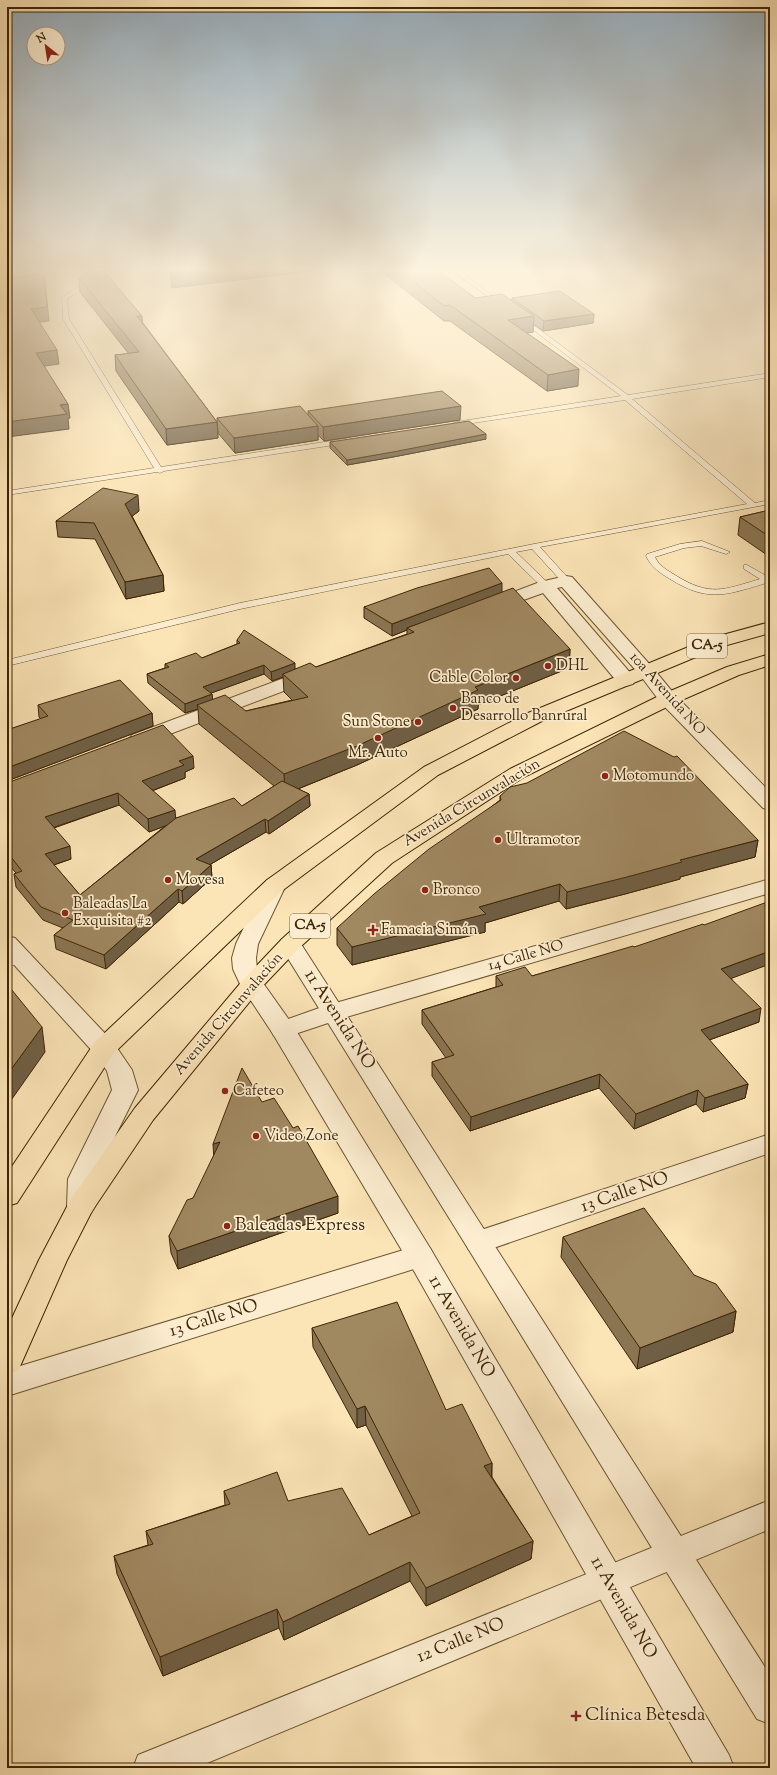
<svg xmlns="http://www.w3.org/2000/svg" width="777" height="1775" font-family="'Sorts Mill Goudy',serif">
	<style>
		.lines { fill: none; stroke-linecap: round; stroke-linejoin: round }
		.service-casing { stroke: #6d5530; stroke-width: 1 }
		.minor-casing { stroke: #6d5530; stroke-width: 2 }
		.tertiary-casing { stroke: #6d5530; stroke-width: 2 }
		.trunk-casing { stroke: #3e2504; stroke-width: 2 }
		.service { fill: #fcedd0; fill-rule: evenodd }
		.minor { fill: #fcedd0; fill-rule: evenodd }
		.tertiary { fill: #fcedd0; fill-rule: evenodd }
		.trunk { fill: #fbe4b6; fill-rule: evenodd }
		.wall { fill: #8a7553; stroke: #3e2504; fill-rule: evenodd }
		.shaded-wall { fill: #705f44; stroke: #3e2504 }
		.building { fill: #a08861; stroke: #3e2504 }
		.poi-dot { fill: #8f2418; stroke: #fcedd0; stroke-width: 1.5 }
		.labels { text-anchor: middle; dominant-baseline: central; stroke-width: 3.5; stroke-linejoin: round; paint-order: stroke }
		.shield { fill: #fcedd0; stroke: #776141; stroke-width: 1 }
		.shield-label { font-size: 14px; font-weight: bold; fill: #3e2504 }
		.poi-label { font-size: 15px; fill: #3e2504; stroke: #fcedd0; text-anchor: start }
		.street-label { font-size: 15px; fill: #3e2504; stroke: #fcedd0 }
		.near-street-label { font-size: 18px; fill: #3e2504; stroke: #fcedd0 }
		.near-poi-label { font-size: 18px; fill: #3e2504; stroke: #fcedd0; text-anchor: start }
	</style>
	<rect width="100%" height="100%" fill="#fbe4b6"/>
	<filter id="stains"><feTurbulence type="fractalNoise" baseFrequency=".005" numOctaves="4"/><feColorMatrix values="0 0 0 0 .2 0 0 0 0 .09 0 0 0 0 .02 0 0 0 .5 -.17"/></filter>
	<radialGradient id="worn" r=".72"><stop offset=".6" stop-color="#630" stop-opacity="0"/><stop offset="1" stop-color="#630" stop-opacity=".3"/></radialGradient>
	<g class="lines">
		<defs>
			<path id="service" d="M109,270h8l-12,5 -38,24 2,20 92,148 183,-28h3v4l-183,28 -4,2 -3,-1 -150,23v-4l147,-23 -91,-149 -1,-22 39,-24z
				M452,270h6l46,34 -5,1z
				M520,318h4l104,77 142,-22v4l-138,22 123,104 15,-3v4l-230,43 29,32v4h-6l-31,-34 -16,3 33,32v4h-6l-35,-34 -268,55 -233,57v-6l233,-57 294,-59 213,-40 -122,-104 -172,26 -1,-2 4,-2 165,-26 -101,-76z
				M702,541l28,11 -4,2 -25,-8 -17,2 -29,9c4,9 12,13 20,18 35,22 48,15 85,4l-16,-10v-4h3l23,13v4c-42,12 -60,22 -100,-3 -10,-6 -19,-12 -24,-23l1,-2 33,-10z
				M21,955l4,1 2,3 -2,3 -18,5v-8z"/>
			<path id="minor" d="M566,576l6,1 80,90 23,28 95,97v18l-7,-2 -102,-105 -21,-28 -78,-88 -5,1 76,88 2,4 -2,4 -7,2 -7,-2 -76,-91 -50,18 -6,-1 -3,-4 3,-4 53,-20z
				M311,668l7,2 2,4 -2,4 -172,65 -7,2 -7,-2 -3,-4 3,-4z
				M770,879v14l-427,125 -60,20 -9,-2 -3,-6 3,-6 51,-18z
				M770,1134v19l-291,100 -10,-3 -4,-8 4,-8z
				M420,1245l10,3 4,8 -4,8 -423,132v-26z
				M770,1500v29l-575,239h-62l5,-13z"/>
			<path id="tertiary" d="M275,878l8,2 3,5 -28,59 -2,14 1,11 6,14 29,41 138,224 299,507 5,13h-38l-286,-504 -137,-230 -33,-50 -7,-15 -1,-11 4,-14 28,-59 3,-5z
				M7,936l8,2 98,104 19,28 6,20 -44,89 1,27 -4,7 -10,3 -10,-3 -4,-7 1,-27 44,-89 -5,-19 -12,-17 -88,-97z
				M290,937l8,2 3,5 469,731v49l-13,-5 -288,-469 -190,-306 3,-5z"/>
			<path id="trunk" d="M770,622v11l-50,14 -178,74 -104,54 -155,115 -170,164 -96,149 -10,3v-32l88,-132 172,-162 157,-113 104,-54 180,-74z
				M770,654v11l-31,10 -64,28 -151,74 -132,86 -94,86 -38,40 -107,131 -61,91 -25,49 -49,111 -11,3v-45l32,-69 32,-61 64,-91 109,-129 38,-40 94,-86 134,-84 151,-74 66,-28z"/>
		</defs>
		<use href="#service" class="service-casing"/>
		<use href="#minor" class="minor-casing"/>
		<use href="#tertiary" class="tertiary-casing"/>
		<use href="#trunk" class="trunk-casing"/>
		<use href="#service" class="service"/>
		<use href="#minor" class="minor"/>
		<use href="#tertiary" class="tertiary"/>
		<use href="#trunk" class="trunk"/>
	</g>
	<path class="wall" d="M380,270h57l38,28 37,2v-2l82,16 -1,9 -50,8 -10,-7v8l-6,1 51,53 -31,5 -97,-70h-6z
		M79,278l64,45 74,99 1,16 -51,7 -51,-74 -1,-16 14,-1 -49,-62z
		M308,411l152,9 -136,21 -6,-6v5l-83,13 -17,-20 -1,-15 91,-3z
		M486,439l-93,18 -46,8 -17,-17v-6z
		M770,510v47l-32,-22 2,-18z
		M139,511l-7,5 31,59 1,16 -38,8 -31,-60 -37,-2 -2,-16z
		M502,592l68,57 -1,19 -91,37v4l-121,56 -59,24 11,5 1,12 -41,28 -3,-2 -55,32v1l1,13 -29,26 -4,-2 -73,67 -50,-20 -2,-14 9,-7 -20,-8 -27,-33 -2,-13 2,-1 -9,-10v-80l187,-15 -9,4v6l-33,13 23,27 67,-12 32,-20 -75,-62 -1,-15 -13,4 -37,-30 -1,-9 18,-6v-4l37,-6 35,-14v-4l58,29 21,-2 91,-33v-4l-15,6 -28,-18v-11zM264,674l8,7 11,-4 1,15 8,8 -46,11 -34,-11v-6l-1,-1zM119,805l30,27 16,-6 -85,69 -26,-30 17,-6 -17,-31z
		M38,705l114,8 1,13 -146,55v-51l34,-11 -2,-2z
		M500,796l258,44 -3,17 -75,20v2l-55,15 -59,15 -7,-8 -74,22v9l-133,33 -15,-20v-17l163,-128z
		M634,947l97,31 28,44 -50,18 39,44 -3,14 -42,14 -7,-8 -62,25 -35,-41 -129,43 -38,-55v-14l14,-4 -24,-34v-14l74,-23v-11h36z
		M262,1102l31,26 45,85 -160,56 -7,-16 -2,-17 24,-38z
		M563,1237l131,38 42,36 -3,21 -96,37 -76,-112z
		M312,1328l134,82 46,53v14l41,64 -2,18 -105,47 -16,-25 -126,59 -5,-12 -116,48 -46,-102 -3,-18 34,-11 -2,-14 79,-26 -1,-14 64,10 81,34 43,-19 -46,-91 -9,3 -44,-81z"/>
	<path class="shaded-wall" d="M198,270h122l-148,18 -2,-15z
		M44,273l5,48 -17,2 -1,-14z
		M594,314l-1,9 -50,8 1,-10z
		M137,316h5l1,14z
		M534,316l-1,16 -26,4 1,-16z
		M57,350l2,14 -21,3 -2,-14z
		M579,369l-1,17 -31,5 1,-16z
		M68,404l2,14 -2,1 1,10 -62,8v-15l53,-17z
		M461,406l-1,14 -136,21 -1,-14z
		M217,422l1,16 -51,7 -1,-16z
		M318,426v14l-83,13 -1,-15z
		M486,434v5l-93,18 -46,8v-5z
		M138,495l1,16 -12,9 -2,-16z
		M163,575l1,16 -38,8 -1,-17z
		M502,583v12l-95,33v2l-15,6v-12z
		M570,649l-1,19 -91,37v4l-121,56 -72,29 -1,-20 191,-87z
		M295,663v9l-12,2v3l-11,4 -1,-9z
		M264,665v9l-61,22v-9z
		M212,694l1,9 -16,2 1,4 -13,4v-9z
		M152,713l1,13 -146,55v-13z
		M193,756l1,12 -9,4v6l-42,16 -1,-13 37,-20z
		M118,793l1,12 -73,25 -1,-13z
		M309,794l1,12 -41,28 -1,-13z
		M175,810l1,12 -27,10 -1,-13z
		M265,819l1,13 -69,40 -1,-13z
		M758,840l-3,17 -75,20v2l-55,15 -59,15 1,-17 113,-32z
		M70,846l1,13 -24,8 -2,-13z
		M211,865l1,13 -29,26 -1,-13z
		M560,884l-1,17 -74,22v9l-133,33v-18l127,-40z
		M178,889l1,13 -73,67 -2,-14z
		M770,951v13l-51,19 2,-14z
		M761,1008l-2,14 -61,22 3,-14z
		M42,1027l3,25 -38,54v-31z
		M600,1074l-1,14 -129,43 1,-14z
		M748,1084l-3,14 -42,14 2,-14z
		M698,1090l-2,14 -62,25 2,-15z
		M220,1142l-6,19 -1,-17z
		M338,1196v17l-160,56 -1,-18z
		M736,1311l-3,21 -96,37 3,-21z
		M365,1406l1,19 -9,3v-19z
		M492,1463l-1,19 -7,-16z
		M533,1541l-2,18 -105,47v-18z
		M410,1562v19l-126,59 -1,-18z
		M277,1609l2,19 -116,48 -3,-19z"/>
	<path class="building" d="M93,270h10l39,46h-5l80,106 -51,7 -51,-74 24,-3 -60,-74z
		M170,270h28l-28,3z
		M399,270h38l38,28 27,-4 32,22 -26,4 71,49 -31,6 -98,-70 -6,1z
		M44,273l3,34 -16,2 26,41 -21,3 32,51 -8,1 7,9 -60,8v-144z
		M560,291l34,23 -50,7 -32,-23z
		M442,391l19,15 -138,21 -15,-16z
		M300,406l18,20 -84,12 -17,-20z
		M469,421l17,13 -93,18 -46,8 -17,-18z
		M103,488l35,7 -13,9 38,71 -38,7 -31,-59 -38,-2z
		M770,510v27l-30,-20z
		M489,568l13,15 -110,41 -28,-17 53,-19z
		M513,588l57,61 -95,38 3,3 -121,56 -73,28 -87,-69 28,-10 21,16 62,-14 -25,-23 27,-11 6,4 98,-35 -7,-4z
		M244,630l51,33 -24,9 -7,-7 -61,22 9,7 -27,10 -38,-30 22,-7 -4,-3 31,-11 6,5 38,-15 -3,-3z
		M120,680l32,33 -145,55v-38l41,-14 -10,-11z
		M163,725l30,31 -14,5 5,4 -42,16 33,29 -27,9 -30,-26 -73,24 25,29 -25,8 35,41 96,-77 58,-20 8,8 40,-25 27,13 -41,27 -3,-2 -69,40 15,6 -29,26 -4,-2 -74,66 -50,-20 19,-15 -32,-13 -27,-33 8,-3 -15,-19v-69z
		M624,731l50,26 3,-1 81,84 -78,20 2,2 -55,15 -60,15 -7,-8 -81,23 7,7 -134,33 -15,-19 37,-34 55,-45 72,-49 -1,-4 10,-9 17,-4z
		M770,901v50l-49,18 40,39 -60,22 47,54 -43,14 -7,-8 -62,24 -36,-40 -129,43 -39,-55 22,-7 -32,-45 81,-25 -7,-9 29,-9 7,9 101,-30 1,1 69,-23 1,1z
		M7,984l35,43 -35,48z
		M242,1068l20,34 12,-4 19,30 5,-2 40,70 -161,55 -8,-15 18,-36 6,-2 27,-56 -7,2z
		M644,1208l50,67 22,9 20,27 -96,37 -77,-111z
		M397,1302l49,108 16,-6 30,59 -8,3 49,75 -107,47 -16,-26 -127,60 -6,-13 -117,48 -46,-101 39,-12 -7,-13 84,-27 -6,-13 53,-19 11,29 54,-13 27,47 51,-22 -55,-107 -8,3 -45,-81z"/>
	<linearGradient id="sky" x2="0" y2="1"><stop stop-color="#96adbc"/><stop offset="0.52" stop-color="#fdf3de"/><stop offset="1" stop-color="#fdf3de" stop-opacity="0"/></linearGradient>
	<rect width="777" height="518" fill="url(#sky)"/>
	<g class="poi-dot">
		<circle cx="548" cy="666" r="4"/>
		<circle cx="516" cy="678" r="4"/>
		<circle cx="453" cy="708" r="4"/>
		<circle cx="418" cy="722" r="4"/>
		<circle cx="378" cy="738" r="4"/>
		<circle cx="605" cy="776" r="4"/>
		<circle cx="498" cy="840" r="4"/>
		<circle cx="168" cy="880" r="4"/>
		<circle cx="425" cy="890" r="4"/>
		<circle cx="65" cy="913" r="4"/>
		<path d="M371 924h4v4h4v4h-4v4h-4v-4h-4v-4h4z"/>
		<circle cx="225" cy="1091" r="4"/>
		<circle cx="256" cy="1136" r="4"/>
		<circle cx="227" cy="1226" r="4"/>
		<path d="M574 1710h4v4h4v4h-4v4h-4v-4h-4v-4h4z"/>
	</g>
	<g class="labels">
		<g class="shield">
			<rect x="687" y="634" width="40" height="24" rx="3"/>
			<rect x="290" y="914" width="40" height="24" rx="3"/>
		</g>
		<g class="shield-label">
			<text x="707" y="646">CA-5</text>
			<text x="310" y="926">CA-5</text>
		</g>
		<g class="poi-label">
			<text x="556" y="666">DHL</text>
			<text x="508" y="678" text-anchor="end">Cable Color</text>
			<text x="461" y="699">Banco de<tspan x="461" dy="17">Desarrollo Banrural</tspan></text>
			<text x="410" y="722" text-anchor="end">Sun Stone</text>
			<text x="378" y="753" text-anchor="middle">Mr. Auto</text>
			<text x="613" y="776">Motomundo</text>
			<text x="506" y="840">Ultramotor</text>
			<text x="176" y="880">Movesa</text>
			<text x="433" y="890">Bronco</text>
			<text x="73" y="904">Baleadas La<tspan x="73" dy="17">Exquisita #2</tspan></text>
			<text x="381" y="930">Famacia Simán</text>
			<text x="233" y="1091">Cafeteo</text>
			<text x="264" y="1136">Video Zone</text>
		</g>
		<g class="street-label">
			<text transform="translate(667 694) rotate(48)">10a Avenida NO</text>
			<text transform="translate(472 803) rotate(-31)">Avenida Circunvalación</text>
			<text transform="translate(526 956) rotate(-16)">14 Calle NO</text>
			<text transform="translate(229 1014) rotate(-49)">Avenida Circunvalación</text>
		</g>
		<g class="near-street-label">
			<text transform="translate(339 1020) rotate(57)">11 Avenida NO</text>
			<text transform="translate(625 1193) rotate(-19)">13 Calle NO</text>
			<text transform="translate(214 1319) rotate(-17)">13 Calle NO</text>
			<text transform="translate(461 1327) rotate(60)">11 Avenida NO</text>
			<text transform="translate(623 1608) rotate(60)">11 Avenida NO</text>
			<text transform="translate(461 1641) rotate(-22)">12 Calle NO</text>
		</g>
		<g class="near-poi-label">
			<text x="235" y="1226">Baleadas Express</text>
			<text x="585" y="1716">Clínica Betesda</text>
		</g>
	</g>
	<rect width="777" height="1775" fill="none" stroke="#fbe4b6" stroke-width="24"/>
	<rect x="8" y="8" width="761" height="1759" fill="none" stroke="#3e2504" stroke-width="2"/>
	<rect x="12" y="12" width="753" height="1751" fill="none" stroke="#3e2504"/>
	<g transform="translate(46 46) rotate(330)"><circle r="19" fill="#fcedd0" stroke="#b09d7e"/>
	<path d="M0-3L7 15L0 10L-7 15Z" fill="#8f2418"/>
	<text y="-6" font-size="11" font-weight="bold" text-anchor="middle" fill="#3e2504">N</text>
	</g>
	<rect width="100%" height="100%" filter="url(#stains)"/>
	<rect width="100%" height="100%" fill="url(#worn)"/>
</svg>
